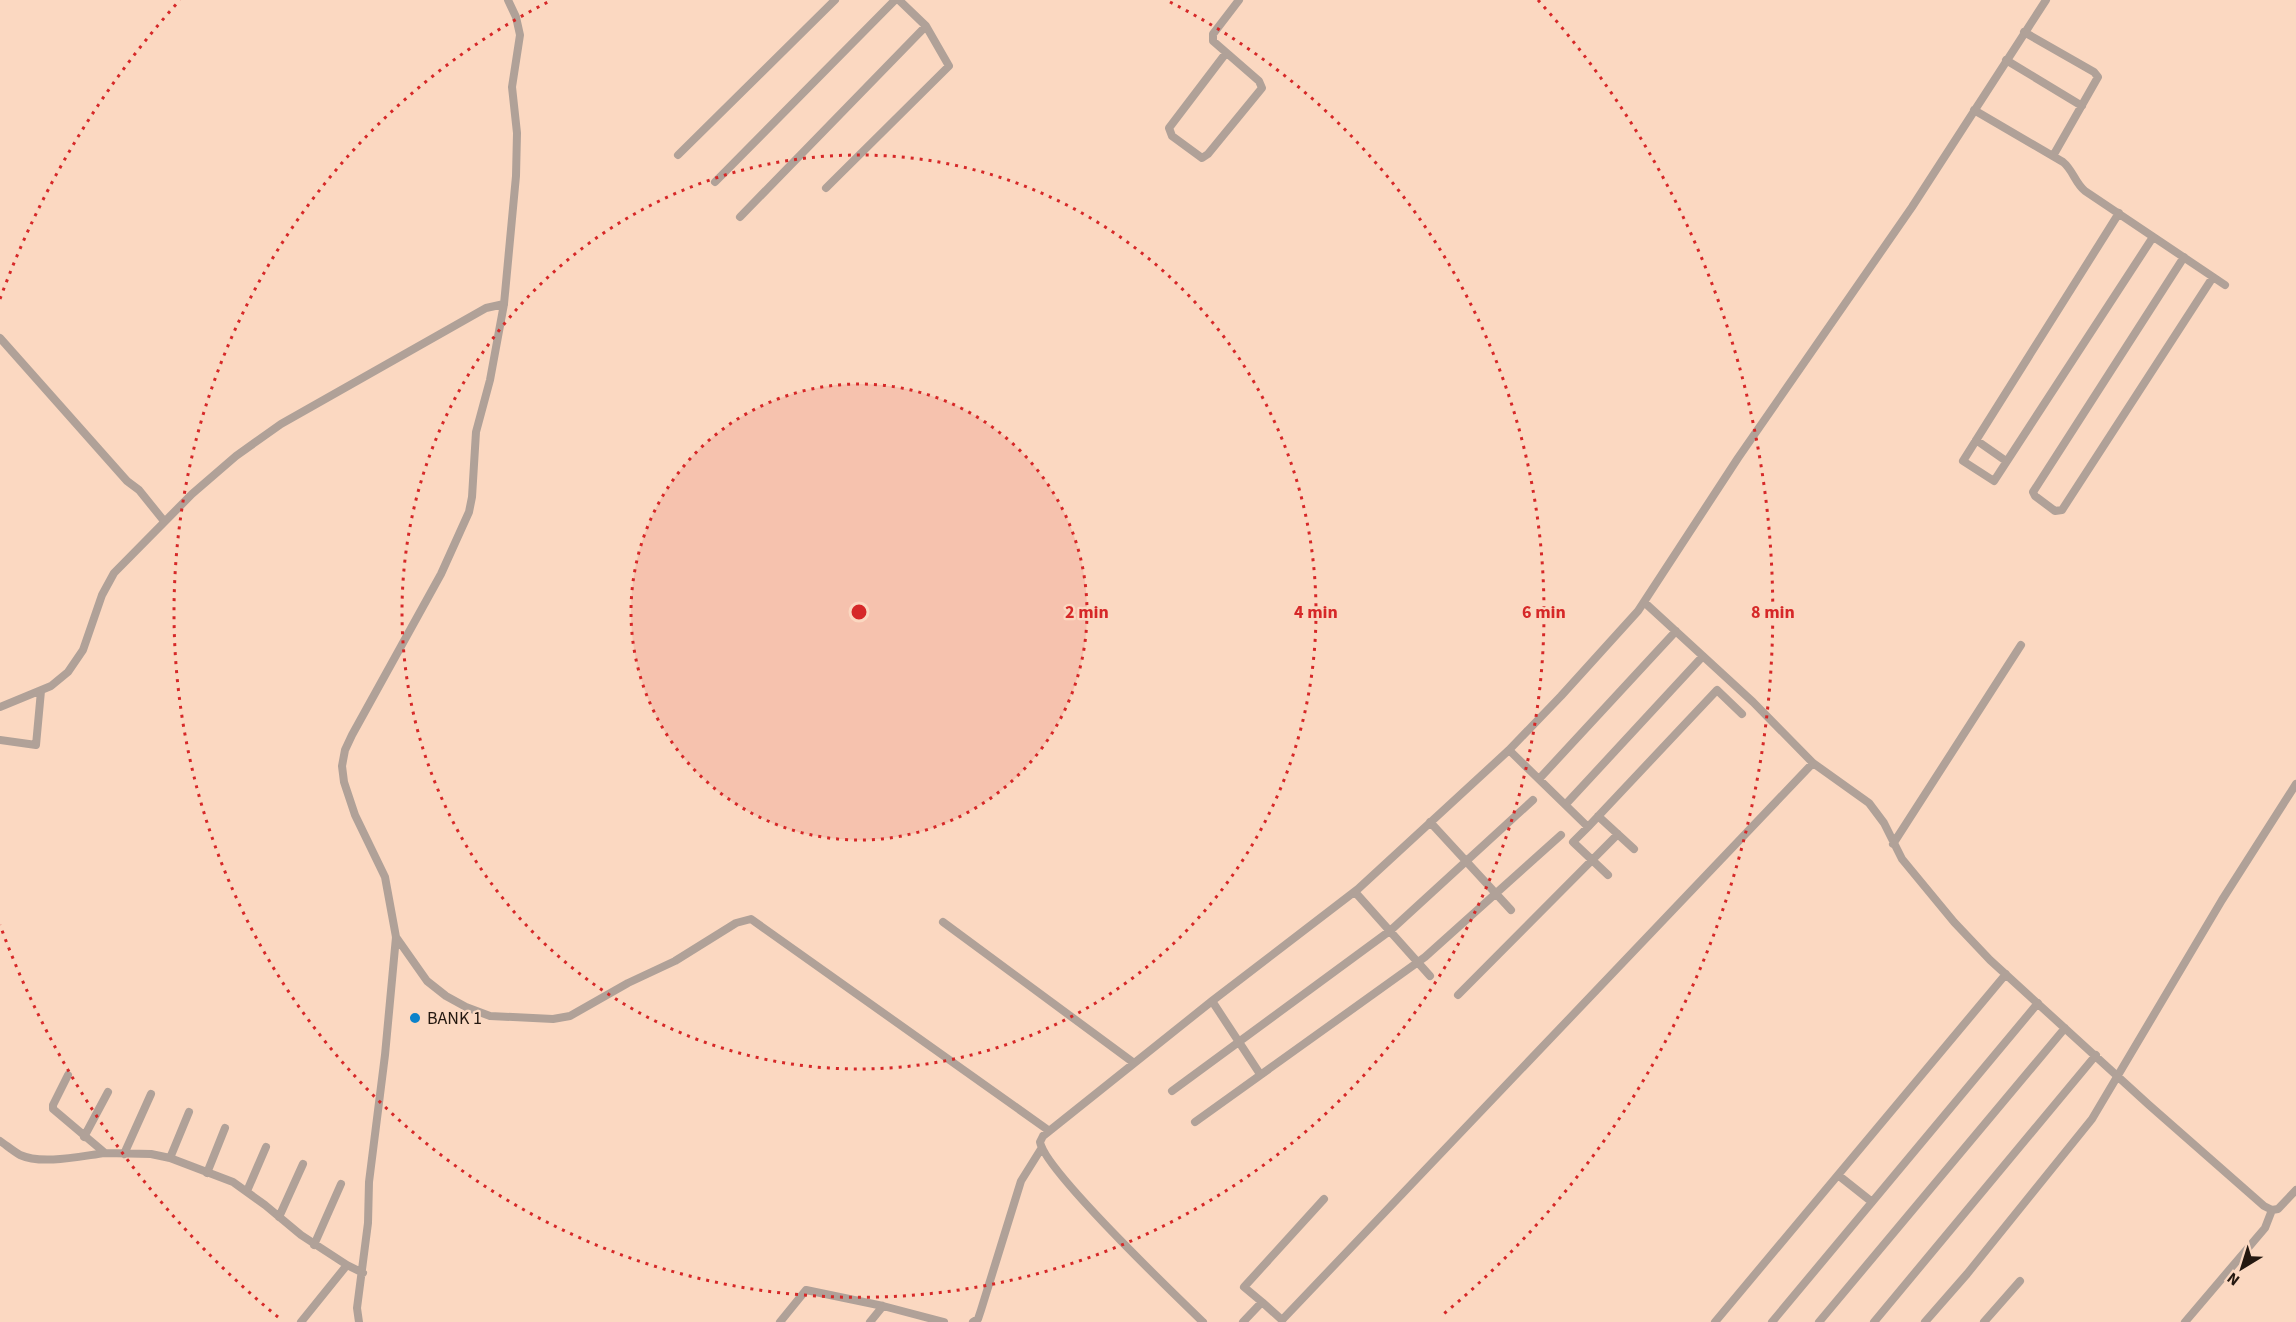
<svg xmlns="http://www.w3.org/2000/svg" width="2296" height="1322" font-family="'Source Sans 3',sans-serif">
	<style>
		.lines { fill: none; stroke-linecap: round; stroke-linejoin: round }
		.minor { stroke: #b0a198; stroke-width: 8 }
		.ring { fill: none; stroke: #d62828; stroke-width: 3; stroke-dasharray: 3 6 }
		.poi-dot { fill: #0c82ca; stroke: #fbd8c1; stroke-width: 2 }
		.labels { text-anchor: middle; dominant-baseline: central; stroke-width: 4.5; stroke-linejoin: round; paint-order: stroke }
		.poi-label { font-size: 18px; fill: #241810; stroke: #fbd8c1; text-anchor: start }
		.centre { fill: #d62828; stroke: #fbd8c1; stroke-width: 3 }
		.ring-label { font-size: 18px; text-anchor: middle; font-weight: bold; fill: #d62828; stroke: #fbd8c1; stroke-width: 4.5; stroke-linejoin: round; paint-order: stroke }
	</style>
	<rect width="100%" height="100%" fill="#fbd8c1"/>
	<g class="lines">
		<path class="minor" d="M2024,32l70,40 4,5 -45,79
			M1226,53l-57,75 3,8 30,22 6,-4 54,-66 -3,-7 -46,-40v-7l26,-34
			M2006,60l76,46
			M1974,110l89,52c10,8 12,21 22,29l140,94
			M678,155l157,-155
			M715,182l180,-182
			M826,188l123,-122 -23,-40 -27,-26
			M2119,213l-156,248 31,20 159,-244
			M740,217l186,-191
			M2184,257l-151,235 2,4 20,15 7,-1 151,-233
			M0,338l127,143 12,9 25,31
			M1976,440l30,21
			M1644,602l109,100 60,61 56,40 15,20 18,36 52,63 36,38 159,145 115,101 8,4 6,-1 18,-19
			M0,707l51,-21 17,-14 15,-22 19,-55 12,-22 78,-79 44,-38 45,-32 205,-116 18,-4
			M0,740l36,5 5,-54
			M1509,750l79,77 129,-137 25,24
			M1539,779l137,-148
			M1566,804l137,-148
			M1598,816l36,33
			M1430,822l81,88
			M1588,827l-15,15 35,33
			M1893,844l128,-199
			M1355,892l75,84
			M943,922l191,141
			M396,937l31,44 19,15 20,11 24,9 63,3 17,-3 58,-33 47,-22 61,-38 15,-4 297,211
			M1458,995l160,-161
			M1212,1001l48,73
			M68,1075l-15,30v4l52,44 46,1 19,4 63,24 32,23 36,30 46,30 16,8
			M1172,1091l219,-161 142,-130
			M1195,1122l230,-165 136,-122
			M84,1137l24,-45
			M0,1141c6,4 13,10 20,14 22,10 61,1 85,-2
			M124,1154l27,-60
			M170,1158l19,-46
			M207,1173l18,-45
			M1838,1175l34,27
			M247,1191l19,-44
			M279,1217l24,-53
			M314,1245l27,-61
			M1262,1302l-18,-15 80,-88
			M301,1322l46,-57
			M359,1322l-2,-14 11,-85 1,-41 16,-127 11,-118 -11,-60 -30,-62 -11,-33 -2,-16 3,-16 7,-15 89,-161 28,-62 3,-15 4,-65 14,-52 14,-76 12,-128 1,-43 -5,-46 8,-52 -4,-18 -8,-17
			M780,1322l26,-32 77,16 61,16
			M870,1322l13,-16
			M973,1322l5,-3 3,-9 40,-129 20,-32
			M1203,1322c-28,-27 -158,-152 -163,-180l3,-6 169,-135 146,-112 151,-139 52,-54 77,-85 100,-153 174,-251 134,-207
			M1243,1322l19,-20 20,18 531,-557
			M1715,1322l291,-348
			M1772,1322l266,-319
			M1819,1322l246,-294
			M1874,1322l222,-267
			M1925,1322l42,-48 125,-155 130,-219 74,-116
			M1984,1322l36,-41
			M2185,1322l80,-94 7,-18"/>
	</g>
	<circle cx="859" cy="612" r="228" fill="#d62828" fill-opacity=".12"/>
	<g class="ring">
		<circle cx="859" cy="612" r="228"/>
		<circle cx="859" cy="612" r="457"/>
		<path d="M1170 2A685 685 0 1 1 548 2"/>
		<path d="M278 1317A914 914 0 0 1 0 925M0 299A914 914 0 0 1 180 0M1538 0A914 914 0 0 1 1440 1317"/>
	</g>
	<circle class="poi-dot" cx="415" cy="1018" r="6"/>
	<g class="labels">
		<g class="poi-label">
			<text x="427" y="1018">BANK 1</text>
		</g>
	</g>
	<circle cx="859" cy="612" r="9" class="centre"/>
	<g class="ring-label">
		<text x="1087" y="618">2 min</text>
		<text x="1316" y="618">4 min</text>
		<text x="1544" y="618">6 min</text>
		<text x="1773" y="618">8 min</text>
	</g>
	<g transform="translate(2242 1268) rotate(218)" stroke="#fbd8c1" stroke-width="4.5" paint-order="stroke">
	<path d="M0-4.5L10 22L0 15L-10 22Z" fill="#241810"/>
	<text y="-9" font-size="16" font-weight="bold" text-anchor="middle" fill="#241810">N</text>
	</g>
</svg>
